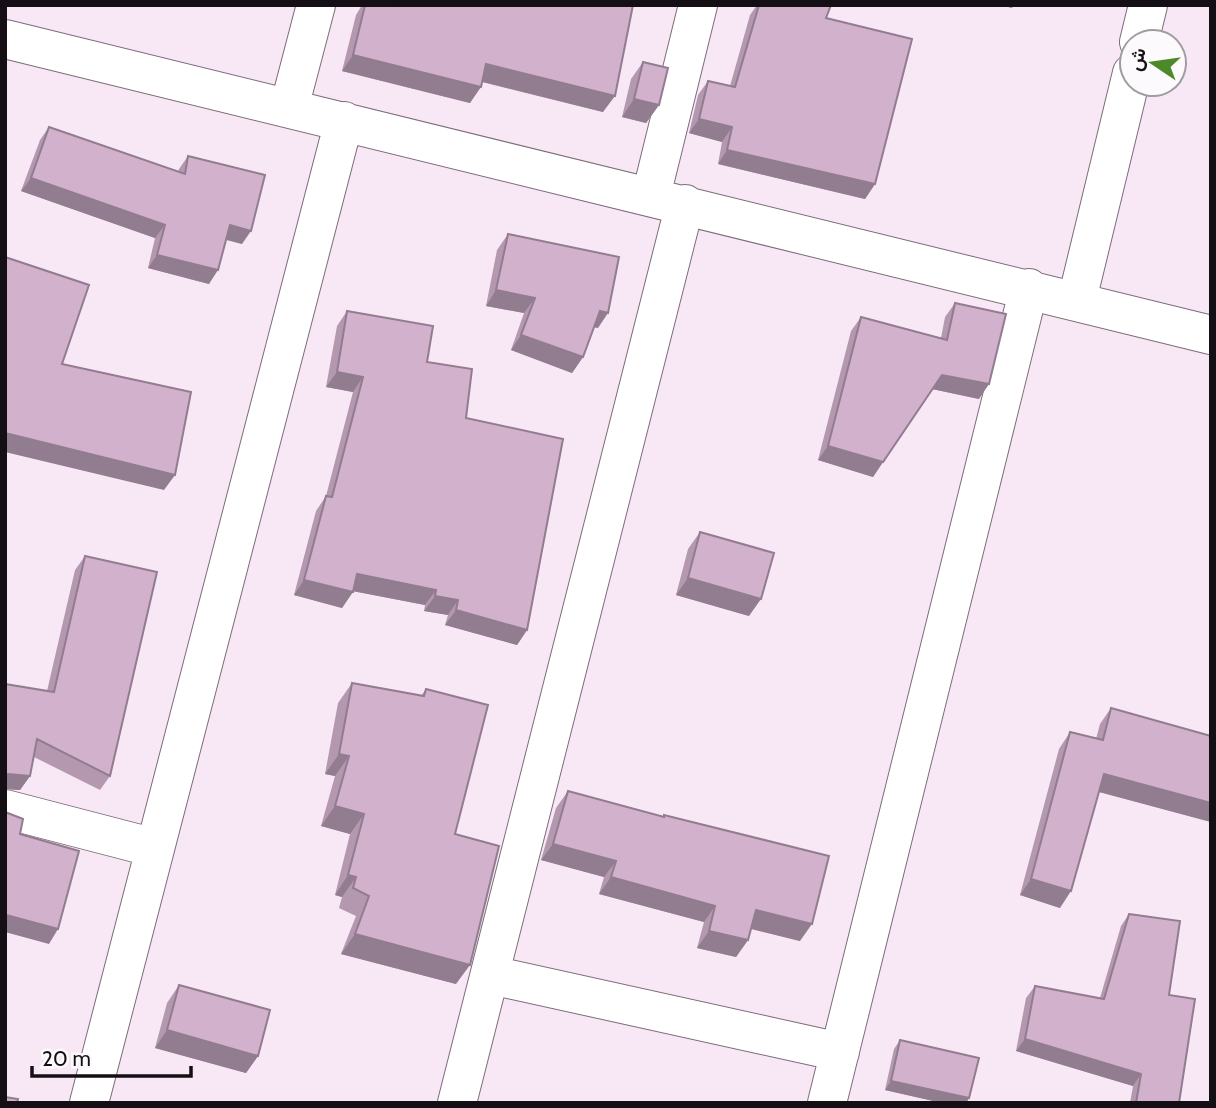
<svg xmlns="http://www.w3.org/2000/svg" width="1216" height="1108" font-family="Cabin,Vazirmatn,sans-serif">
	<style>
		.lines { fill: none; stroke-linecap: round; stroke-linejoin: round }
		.street-casing { stroke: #7b6d79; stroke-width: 40 }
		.street { stroke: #fff; stroke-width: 38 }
		.wall { fill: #b498af }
		.shaded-wall { fill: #927c8f }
		.building { fill: #d1b1cc; stroke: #927c8f; stroke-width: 2 }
	</style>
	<rect width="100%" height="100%" fill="#f8e8f5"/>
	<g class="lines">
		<defs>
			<path id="street" d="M5,39l1206,296
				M1139,42l9,-37
				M289,108l27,-103
				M651,196l47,-191
				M1077,300l55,-227
				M5,809l150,39
				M491,975l349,77
				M89,1103l255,-982
				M457,1103l228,-899
				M827,1103l202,-815"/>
		</defs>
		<use href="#street" class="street-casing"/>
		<use href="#street" class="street"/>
	</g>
	<path class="wall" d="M362,5h271l-30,107 -121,-30 -12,21 -128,-32 14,-56z
		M757,5h74l-5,13 49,166 -10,15 -147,-35 4,-22 -33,-9 9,-38 10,-14 22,5 20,-71z
		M643,62l16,43 -13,18 -24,-6 9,-38z
		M49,127l129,45 1,-3 9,-13 54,88 -16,-4 -17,44 -61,-16 7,-30 -134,-47 19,-51z
		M508,234l90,94 -4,-1 -11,30 -11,16 -61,-23 13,-37 -38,-7 11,-56z
		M955,303l24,96 -47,-10 -59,88 -55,-17 33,-129 10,-14 80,21 4,-21z
		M347,311l80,51 39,56 61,212 -10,15 -72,-20 3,-10 -24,-4 1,-6 -72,-14 -11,17 -48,-13 22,-84 10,-15 27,-104 -27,-5 11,-61z
		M700,532l49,84 -73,-21 12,-46z
		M85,556l25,220 -10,14 -66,-33 -4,19 -10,14 -15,-1v-105l42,7 28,-121z
		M352,683l69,13 5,-7 29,145 1,150 -115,-30 15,-38 -17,-8 3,-11 -7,-2 15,-61 -29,-8 14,-50 -10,-2 13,-71z
		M1111,708l100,28v86l-112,-30 -39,116 -40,-13 39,-146 11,-17 26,7 4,-15z
		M568,791l95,26 1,-2 136,126 -49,-12 -3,11 -12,17 -39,-9 7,-26 -105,-28 5,-17 -63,-17 15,-52z
		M1129,914l40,81 10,108h-49l3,-17 -117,-35 10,-53 9,-12 65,12 21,-72z
		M179,985l79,71 -12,17 -91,-25 12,-45z
		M900,1040l69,58 -3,5h-24l-57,-13 9,-41z"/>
	<path class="shaded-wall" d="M999,5h15l-2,3z
		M353,55l128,32 -11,16 -128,-32z
		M486,64l129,32 -12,16 -128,-32z
		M634,99l25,6 -13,18 -24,-6z
		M699,119l33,8 -10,15 -33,-9z
		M727,150l148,34 -10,15 -147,-35z
		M31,178l134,47 -10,13 -134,-47z
		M230,225l21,6 -9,13 -21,-6z
		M157,255l61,15 -9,14 -61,-16z
		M496,290l39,8 -11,15 -38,-7z
		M600,311l8,2 -10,15 -9,-2z
		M521,335l62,22 -11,16 -61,-23z
		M337,372l26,5 -10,15 -27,-5z
		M942,375l47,9 -10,15 -47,-10z
		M5,433l170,42 -11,15 -159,-38z
		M828,446l55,16 -10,15 -55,-17z
		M357,574l79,16 -11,15 -78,-15z
		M688,578l73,21 -12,17 -73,-21z
		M304,580l49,12 -11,16 -48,-13z
		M435,596l23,4 -10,15 -24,-4z
		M456,610l71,20 -10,15 -72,-20z
		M339,754l10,2 -14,20 -10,-2z
		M8,774l22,2 -10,14 -15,-1v-13z
		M1104,774l107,29v19l-119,-32z
		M335,806l29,8 -14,20 -29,-8z
		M553,844l63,17 -12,16 -63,-17z
		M348,875l8,2 -14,20 -7,-2z
		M611,877l104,29 -11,16 -105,-28z
		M1031,879l40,12 -11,17 -40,-13z
		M756,910l56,14 -12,17 -56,-14z
		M6,915l52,14 -9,15 -44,-12v-15z
		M709,931l39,9 -12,17 -39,-9z
		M355,934l115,31 -14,19 -115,-30z
		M167,1030l91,26 -12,17 -91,-25z
		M1025,1039l116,35 -8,12 -117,-35z
		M891,1081l78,17 -3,5h-24l-57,-13z"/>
	<path class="building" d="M365,5h28l4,1v-1h236l-18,91 -129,-32 -5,23 -128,-32z
		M759,5h72l-5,13 86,21 -37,145 -148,-34 5,-23 -33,-8 9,-38 27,6z
		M643,62l25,6 -9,37 -25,-6z
		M49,127l136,47 3,-18 77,19 -14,56 -21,-6 -12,45 -61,-15 8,-30 -134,-47z
		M508,234l111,23 -11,56 -8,-2 -17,46 -62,-22 14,-37 -39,-8z
		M5,257l84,28 -27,79 129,28 -16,83 -170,-42z
		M955,303l51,11 -17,70 -47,-9 -59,87 -55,-16 33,-129 86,23z
		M347,311l86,15 -6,36 45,7 -6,49 97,21 -36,191 -71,-20 2,-10 -23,-4 1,-6 -79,-16 -4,18 -49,-12 22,-84 6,1 31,-120 -26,-5z
		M700,532l74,21 -13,46 -73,-21z
		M85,556l72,16 -47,204 -73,-37 -7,37 -22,-2 -3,2v-92l49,8z
		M352,683l72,13 2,-7 62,16 -33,129 44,12 -29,119 -115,-31 14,-38 -16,-8 3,-11 -8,-2 16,-61 -29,-8 14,-50 -10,-2z
		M1111,708l100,28v67l-107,-29 -33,117 -40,-12 39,-147 33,8z
		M568,791l96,26v-2l165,41 -17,68 -56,-14 -8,30 -39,-9 6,-25 -104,-29 5,-16 -63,-17z
		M5,812l18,7 -3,15 59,17 -21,78 -52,-14 -1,2z
		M1129,914l51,7 -11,74 26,4 -16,104h-43l5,-29 -116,-35 10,-53 69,13z
		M179,985l91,25 -12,46 -91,-26z
		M900,1040l79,18 -10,40 -78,-17z
		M5,1097l13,2 -1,4h-12z"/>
	<rect width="1216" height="1108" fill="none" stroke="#140f14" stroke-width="14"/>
	<g transform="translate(1153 63) rotate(283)"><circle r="33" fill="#fdfafd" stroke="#a09ca0" stroke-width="2"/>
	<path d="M0-5L12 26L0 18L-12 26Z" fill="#4d8928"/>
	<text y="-10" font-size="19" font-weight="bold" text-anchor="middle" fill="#140f14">ش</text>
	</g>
	<path d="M32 1066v10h159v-10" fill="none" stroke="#140f14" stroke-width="3.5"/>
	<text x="42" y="1066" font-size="21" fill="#140f14" stroke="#fdfafd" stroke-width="5" paint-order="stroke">20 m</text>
</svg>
